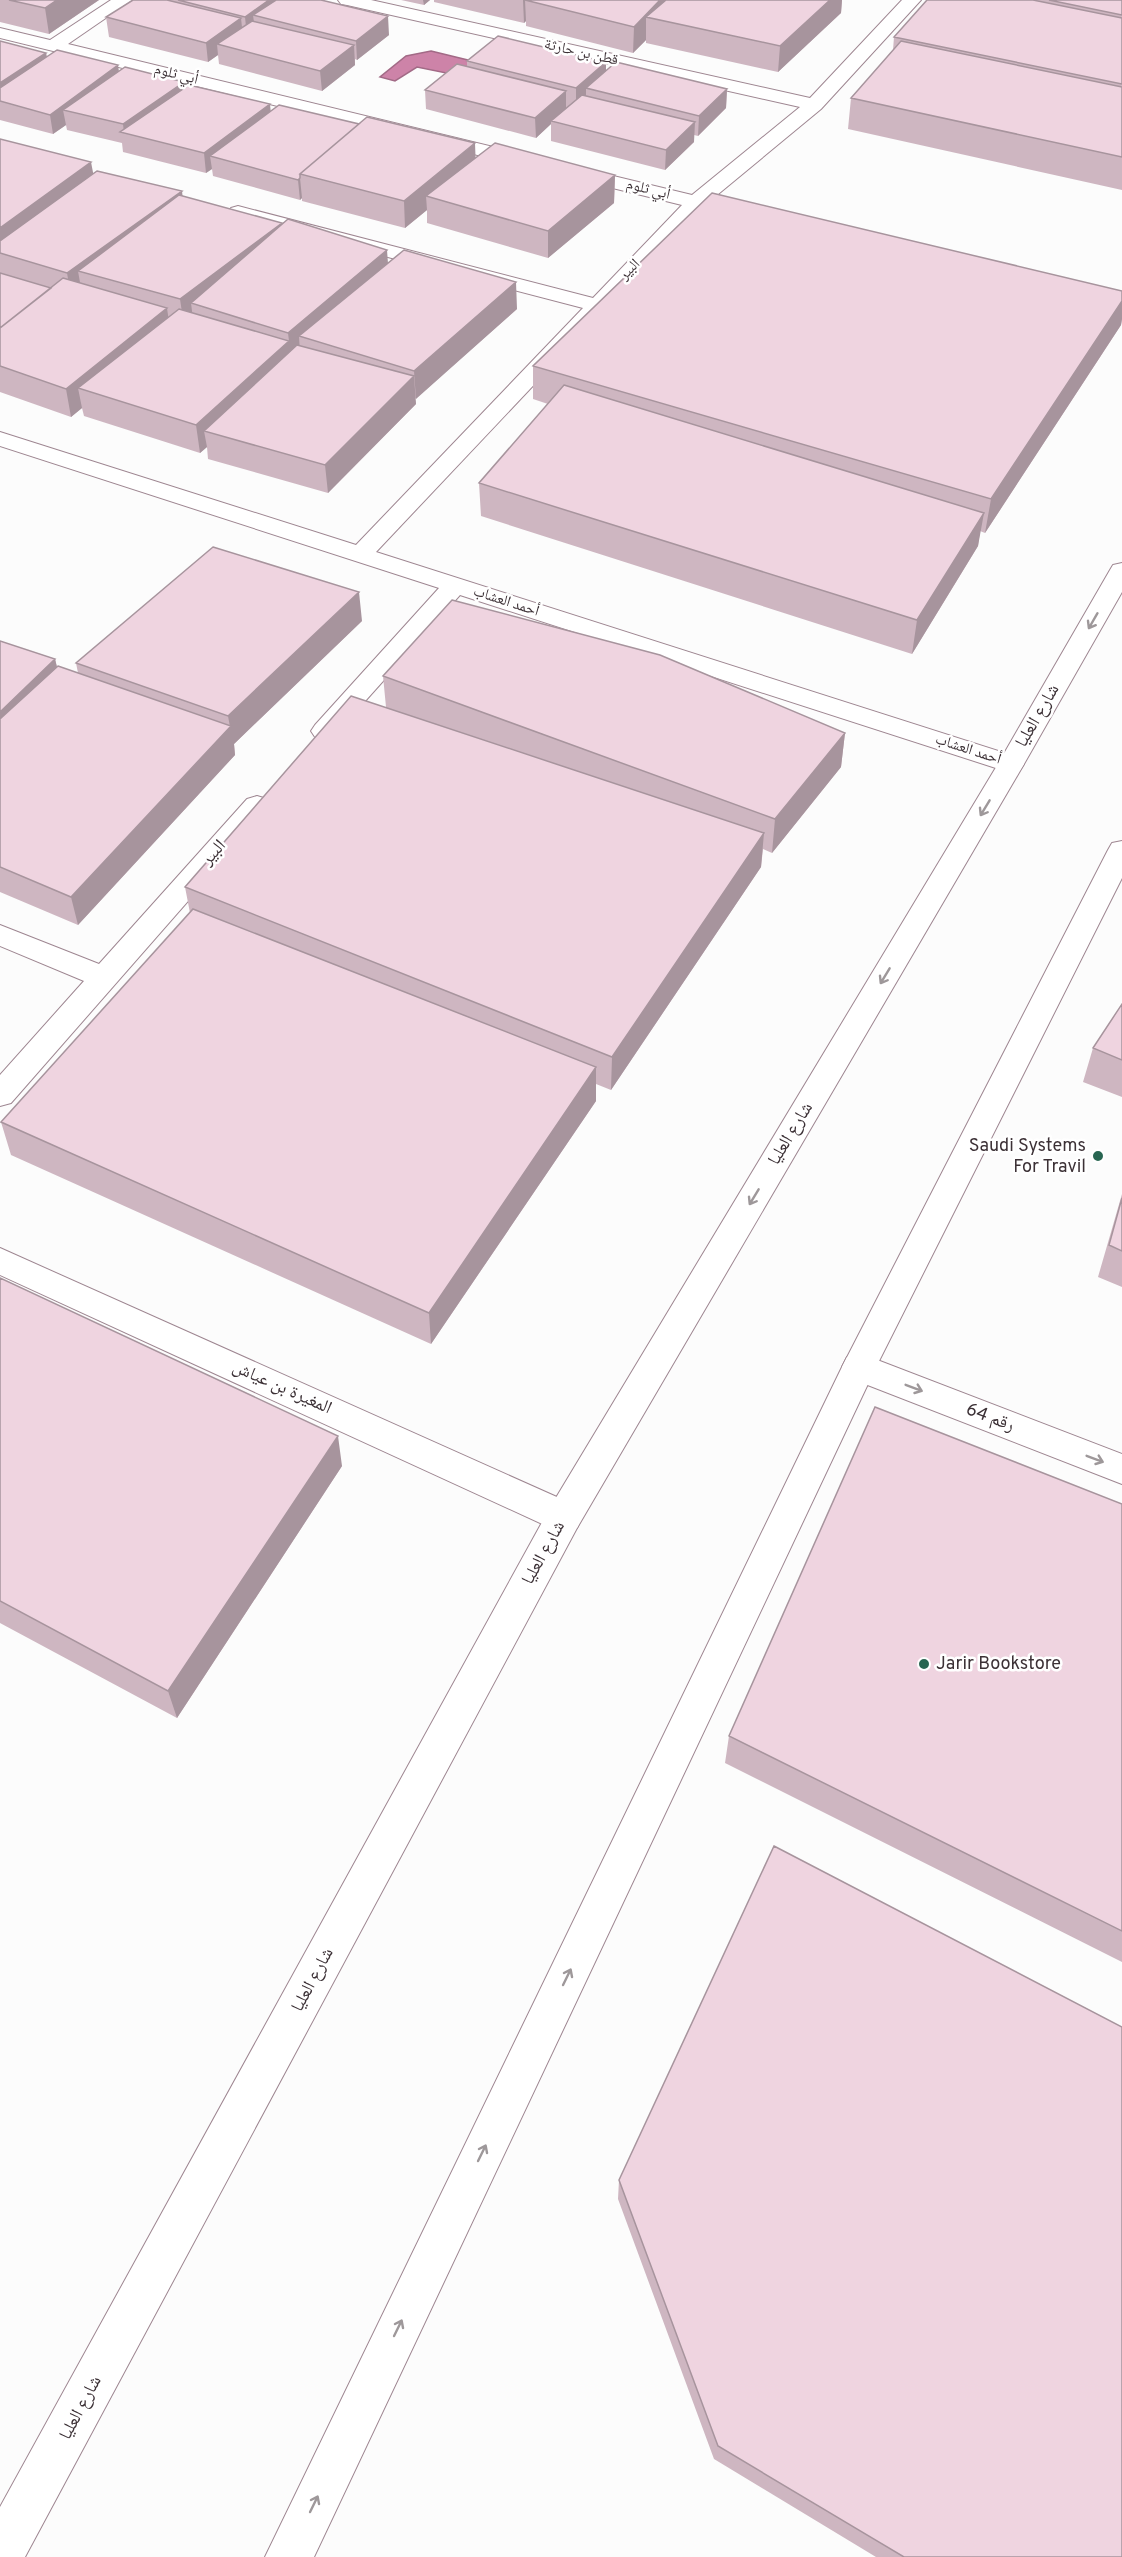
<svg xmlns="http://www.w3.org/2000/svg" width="1122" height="2557" font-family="Overpass,'Noto Naskh Arabic',sans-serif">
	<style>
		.water { fill: #cd83a8; stroke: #a26a86; stroke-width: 1.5 }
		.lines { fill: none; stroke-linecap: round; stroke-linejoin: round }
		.minor-casing { stroke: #9e8691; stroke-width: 2 }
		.primary-casing { stroke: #9e8691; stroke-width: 2 }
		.minor { fill: #fff; fill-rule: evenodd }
		.primary { fill: #fff; fill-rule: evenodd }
		.wall { fill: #ceb6c1 }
		.shaded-wall { fill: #a7949d }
		.building { fill: #efd4e0; stroke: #a7949d; stroke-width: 1.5 }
		.oneway { stroke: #9e989a }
		.poi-dot { fill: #286551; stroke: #fff; stroke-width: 2 }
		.labels { text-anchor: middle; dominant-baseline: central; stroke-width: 5; stroke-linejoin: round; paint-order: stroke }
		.far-street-label { font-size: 15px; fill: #3c3136; stroke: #fff }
		.street-label { font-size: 18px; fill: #3c3136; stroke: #fff }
		.poi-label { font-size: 18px; fill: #3c3136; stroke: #fff; text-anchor: end }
	</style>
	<rect width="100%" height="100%" fill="#fcfcfc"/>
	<path class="water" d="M431,51l41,10 -11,15 -44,-9 -22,14 -15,-4 26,-21z"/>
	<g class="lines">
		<defs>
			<path id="minor" d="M111,0h21l-64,44 624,151 108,-88 -453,-102 -6,-1 -3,-4h33l439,98 92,-98h19l-100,109 -110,91 40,10 3,4 -3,4 -7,2 -44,-11 -324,343 644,206 4,6 -4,6 -9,3 -9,-3 -542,-175 -127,142 -9,2 -9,-2 -4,-6 4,-6 124,-137 -439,-142v-14l356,113 227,-237 -352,-92 -3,-4 3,-4 7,-2 355,92 89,-93 -682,-167v-10l50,12z
				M257,796l10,3 4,6 -4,6 -256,292 -11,3v-31l84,-94 -84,-35v-21l99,39 148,-165z
				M0,1248l577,258 5,11 -5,11 -13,4 -13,-4 -551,-253z
				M859,1353l263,101v30l-275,-107 -5,-10 5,-10z"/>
			<path id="primary" d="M1122,563v29l-98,172 -447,764 -552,1029h-25v-50l551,-1001 447,-742 112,-194 3,-5z
				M1122,841v37l-246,489 -562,1190h-49l577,-1190 266,-517 4,-7z"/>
		</defs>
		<use href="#minor" class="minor-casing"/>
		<use href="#primary" class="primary-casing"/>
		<use href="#minor" class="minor"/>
		<use href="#primary" class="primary"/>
	</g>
	<path class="wall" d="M0,0h99l-50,34 -49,-12z
		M133,0h188l68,35 -32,25 -2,-1v6l-33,26 -103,-27 -1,-9 -10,7 -99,-25 -3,-20z
		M401,0h29l-6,5z
		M434,0h408l-1,13 -63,59 -132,-29v-3l-13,13 -107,-27v-5l-2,2 -90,-21z
		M927,0h195v190l-274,-61 3,-31 42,-48 1,-13z
		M0,41l46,12 1,4 72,14 66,16 85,17v7l205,47 140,17 -1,28 -66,55 -121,-35v-13l-22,18 -103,-27v-3l-2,2 -87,-24 -1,-7 -6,4 -83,-21 -1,-9 -55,-13 -1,-5 -13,9 -53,-14z
		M467,61l139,10 121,18 -1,19 -28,28 -4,-1v7l-29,28 -114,-29v-17l-15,14 -110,-29 -1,-19 42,-23z
		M0,139l93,35 89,17v5l100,29 235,84 -102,90 1,5 -88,89 -120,-34 -1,-12 -7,6 -116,-37 -2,-8 -11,9 -71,-25z
		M1122,291v28l-1,6 -136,208 -5,-2 -2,15 -66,108 -431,-138 -2,-33 69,-79 -15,-5v-33z
		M362,621l-128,123 1,11 -157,170 -78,-33v-251l55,18 2,8 21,6 -2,-10z
		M383,676l462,57 -4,34 -69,86 -9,-4 -2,18 -150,223 -15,-6v17l-165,243 -420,-189 -10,-33 189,-209 -5,-26 201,-180z
		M1122,1004v93l-39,-15 10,-34z
		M1122,1194v93l-24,-10z
		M0,1278l342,188 -165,252 -177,-95z
		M1122,1504v458l-397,-199 4,-27z
		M619,2180l503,377h-246l-162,-98 -96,-260z"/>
	<path class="shaded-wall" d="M57,0h42l-50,34 -4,-26z
		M269,0h11l-27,15 2,15 -8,6 -2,-19z
		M423,0h7l-6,5z
		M523,0h28h-26l1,21 -2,2z
		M660,0h25l-39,17v23l-13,13 1,-26z
		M830,0h12l-1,13 -63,59 2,-26z
		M388,16l1,19 -32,25 -1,-19z
		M241,18l2,19 -26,7 1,11 -10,7 -2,-19z
		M354,45l1,20 -33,26 -2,-20z
		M46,53l3,19 -49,29v-18z
		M606,62v19l-20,7v11l-10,9v-20z
		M118,65l3,20 -58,25 3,15 -13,9 -3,-19z
		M184,82l3,20 -63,31 -1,-9z
		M727,89l-1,19 -28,28 1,-20z
		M566,91v20l-15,10v3l-15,14 -1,-20z
		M270,104l2,20 -62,32 2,13 -6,4 -2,-20z
		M695,122l-1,20 -29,28 1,-20z
		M475,143l1,27 -50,26 1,14 -22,18 -1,-27z
		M91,162l6,31 -97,60v-25z
		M615,175l-1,28 -66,55v-27z
		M300,178l2,20 -2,2 -2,-20z
		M182,191l3,27 -107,53 4,23 -10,7 -5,-28z
		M282,223l3,27 -94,53 2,16 -9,7 -4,-27z
		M387,250l2,27 -90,59 1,17 -96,78 3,16 -7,6 -4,-28 93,-84 -1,-8z
		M516,282l1,27 -101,90 -2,-28z
		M1122,301v18l-1,6 -136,208 6,-34z
		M167,308l4,28 -93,52 4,20 -11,9 -5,-28z
		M414,376l2,28 -88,89 -3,-28z
		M984,513l-6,33 -66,108 5,-34z
		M359,592l3,29 -128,123 1,11 -157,170 -7,-28 159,-170 -2,-11z
		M55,659l7,29 -62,60v-36z
		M845,733l-4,34 -69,86 3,-34z
		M764,833l-3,34 -150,223 1,-33z
		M596,1067v34l-165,243 -2,-31z
		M338,1436l4,30 -165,252 -9,-27z"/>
	<path class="building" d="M9,0h48l-12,8z
		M133,0h34l74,18 -35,25 -100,-26z
		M178,0h91l-24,17z
		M276,0h45l67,16 -32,25 -103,-26z
		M525,0h135l-26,27z
		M666,0h164l-50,46 -134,-29z
		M927,0h106l89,18v66l-228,-47z
		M1049,0h73v15z
		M252,21l102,24 -34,26 -103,-27z
		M498,36l108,26 -30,26 -109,-27z
		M0,41l46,12 -46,30z
		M901,41l221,46v70l-271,-59z
		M57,50l61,15 -68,50 -50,-14v-13z
		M616,62l111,27 -28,27 -113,-28z
		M457,64l109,27 -31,27 -110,-28z
		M125,67l59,15 -61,42 -60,-14z
		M189,85l81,19 -66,49 -84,-21z
		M582,95l113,27 -29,28 -115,-29z
		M279,105l80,19 -59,50v4l-2,2 -88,-24z
		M367,117l108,26 -71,58 -104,-27z
		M0,139l91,23 -91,66z
		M495,143l120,32 -67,56 -122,-35z
		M97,171l85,20 -115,82 -67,-20v-12z
		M712,193l410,98v10l-131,198 -458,-133z
		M179,195l103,28 -102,76 -102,-28z
		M288,219l99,31 -99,83 -97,-30z
		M404,250l112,32 -102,89 -115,-35z
		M0,273l51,15 -51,40z
		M63,278l104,30 -101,81 -66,-23v-38z
		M179,309l110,32 -93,84 -118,-37z
		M297,345l117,31 -89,89 -121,-34z
		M564,385l420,128 -67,107 -438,-137z
		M213,547l146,45 -131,124 -152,-53z
		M452,600l208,55 185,78 -70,86 -392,-143z
		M0,641l55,18 -55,53z
		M58,666l173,60 -160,171 -71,-30v-148z
		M351,696l413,137 -152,224 -427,-170z
		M193,909l403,158 -167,246 -428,-191z
		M1122,1004v56l-29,-12z
		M1122,1198v53l-13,-6z
		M0,1278l338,158 -170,255 -168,-90z
		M875,1407l247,97v427l-393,-195z
		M774,1846l348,181v530h-218l-186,-111 -99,-266z"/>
	<defs><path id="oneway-shaft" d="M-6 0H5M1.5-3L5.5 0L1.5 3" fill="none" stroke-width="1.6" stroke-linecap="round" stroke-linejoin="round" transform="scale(1.5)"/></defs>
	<g class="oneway">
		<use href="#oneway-shaft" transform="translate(1093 621) rotate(120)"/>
		<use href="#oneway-shaft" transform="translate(985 808) rotate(121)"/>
		<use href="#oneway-shaft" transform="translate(885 976) rotate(121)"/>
		<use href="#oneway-shaft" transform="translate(754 1197) rotate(121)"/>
		<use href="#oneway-shaft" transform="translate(914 1388) rotate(21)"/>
		<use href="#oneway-shaft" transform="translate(1095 1459) rotate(21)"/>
		<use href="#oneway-shaft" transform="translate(567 1977) rotate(-64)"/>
		<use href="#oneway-shaft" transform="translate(482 2153) rotate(-64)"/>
		<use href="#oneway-shaft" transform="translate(398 2328) rotate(-64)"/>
		<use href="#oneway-shaft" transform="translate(314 2504) rotate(-64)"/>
	</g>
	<g class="poi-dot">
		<circle cx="1098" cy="1156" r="6"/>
		<circle cx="924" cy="1664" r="6"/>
	</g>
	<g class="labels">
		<g class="far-street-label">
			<text transform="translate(581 53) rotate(13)">قطن بن حارثة</text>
			<text transform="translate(176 75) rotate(14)">أبي ثلوم</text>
			<text transform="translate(648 190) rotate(14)">أبي ثلوم</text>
			<text transform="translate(630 270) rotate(-46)">البير</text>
			<text transform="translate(506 602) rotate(18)">أحمد العشاب</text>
			<text transform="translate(968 750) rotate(18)">أحمد العشاب</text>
		</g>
		<g class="street-label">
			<text transform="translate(1038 716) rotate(-60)">شارع العليا</text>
			<text transform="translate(214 853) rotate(-48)">البير</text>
			<text transform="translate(791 1134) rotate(-59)">شارع العليا</text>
			<text transform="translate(282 1388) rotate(24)">المغيرة بن عياش</text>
			<text transform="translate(990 1418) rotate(21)">رقم 64</text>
			<text transform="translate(544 1553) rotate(-61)">شارع العليا</text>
			<text transform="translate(313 1980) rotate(-62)">شارع العليا</text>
			<text transform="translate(81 2408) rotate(-62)">شارع العليا</text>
		</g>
		<g class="poi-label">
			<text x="1086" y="1146">Saudi Systems<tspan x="1086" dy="21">For Travil</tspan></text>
			<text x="936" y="1664" text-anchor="start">Jarir Bookstore</text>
		</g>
	</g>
</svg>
